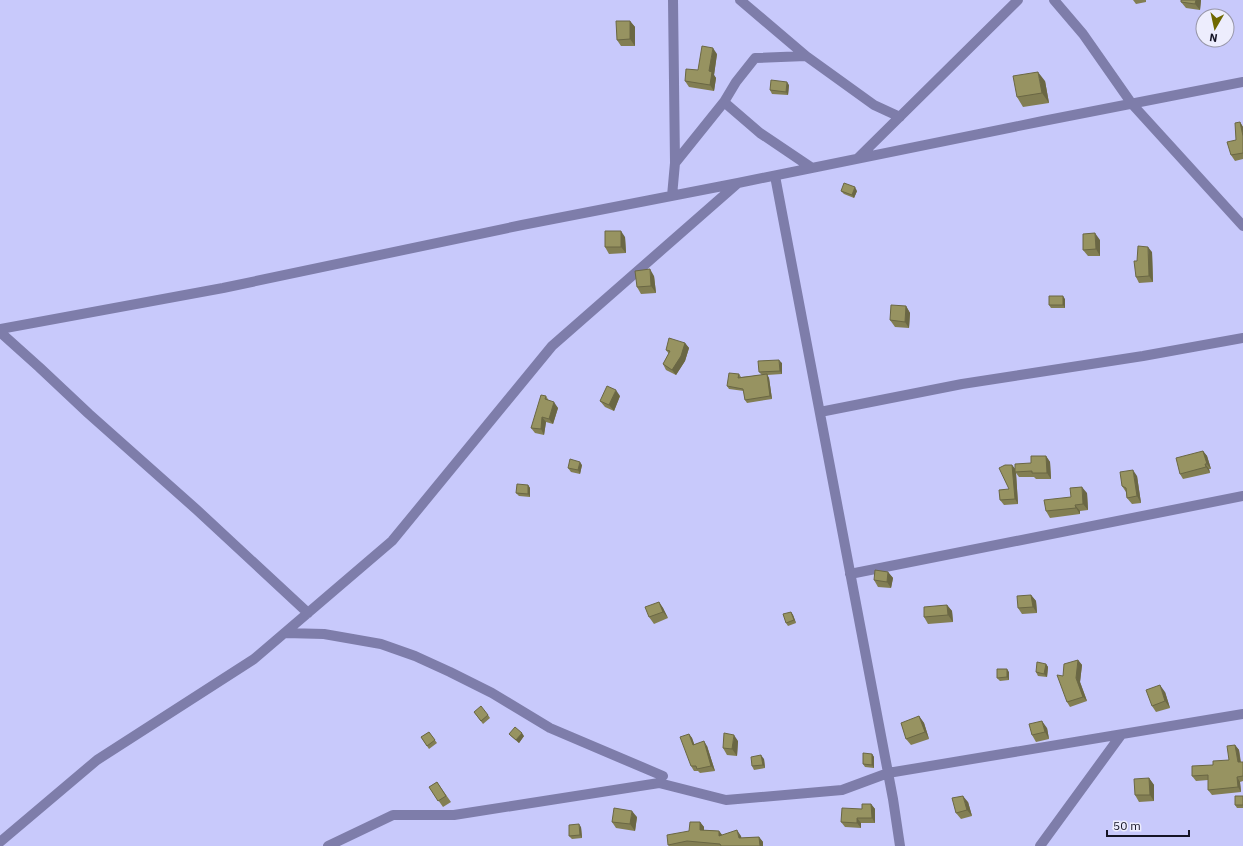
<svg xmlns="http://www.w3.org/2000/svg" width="1243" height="846" font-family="'IBM Plex Sans',sans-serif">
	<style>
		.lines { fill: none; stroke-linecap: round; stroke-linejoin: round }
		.minor { stroke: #7e7daa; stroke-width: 10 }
		.wall { fill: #827e53 }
		.shaded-wall { fill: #6a6744 }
		.building { fill: #979361; stroke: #6a6744 }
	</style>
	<rect width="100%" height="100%" fill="#c8c9fb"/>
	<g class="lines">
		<path class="minor" d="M673,0l2,163
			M740,0l66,56
			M1054,0l29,34 49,70 111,122
			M857,159l161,-159
			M812,168l-52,-35 -36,-31 12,-20 19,-24 51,-2 68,49 26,12
			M775,176l118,623 7,47
			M672,196l3,-33 49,-61
			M0,329l223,-41 299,-63 216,-42 305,-62 200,-39
			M0,332l39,35 50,47 108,96 111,103
			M820,412l142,-28 181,-28 100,-18
			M850,574l393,-78
			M285,633l39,1 57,10 34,12 35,16 42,21 58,35 113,48
			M0,842l97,-82 157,-101 138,-118 160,-195 186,-163
			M328,846l65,-31h61l205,-32 67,17 116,-10 46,-17 355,-59
			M1040,846l81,-111"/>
	</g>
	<path class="wall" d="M1133,0h13v2l-10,2z
		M1201,0l-1,10 -14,-2 -5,-6z
		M630,21l5,6v19h-14l-4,-6z
		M717,54l-3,21 2,3 -2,13 -25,-4 -4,-6z
		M1045,81l4,22 -26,4 -6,-10z
		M789,85l-1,10 -16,-1 -2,-4z
		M1240,122l3,5v32l-8,2 -4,-6 5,-15z
		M841,191h16l-3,7 -10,-4z
		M625,237l1,16 -17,1 -4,-7z
		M1100,240v16h-12l-5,-6z
		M1152,252l1,30 -14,1 -3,-6 1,-16z
		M654,276l2,17 -15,1 -4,-7z
		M1065,299v9h-14l-2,-3z
		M906,306l4,7 -1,15 -14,-1 -5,-7z
		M685,343l4,5 -4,13 -9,14 -10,-5 -3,-6 6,-10 -3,-4z
		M782,363v11l-15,1 2,3 3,21 -25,4 -2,-3 -1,-9 -15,-2 -2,-3 12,-12 2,3 21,-2 -3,-3z
		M546,396l3,5 9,7 -5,16 -7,-2 -2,13 -9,-2 -4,-5z
		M620,396l-6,15 -9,-4 -5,-6z
		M1203,451l4,5 4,13h-2l1,4 -27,6 -3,-5z
		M1046,456l4,6 1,17h-15l-2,-2h-15l-3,-4 2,31 -14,1 -4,-5 9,-11 3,-24 3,4 16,-6z
		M582,465l-2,9 -9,-2 -3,-4z
		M1137,476l4,27 -9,1 -5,-6 -1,-6 -4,-6z
		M528,485l2,3v9l-11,-1 -3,-3z
		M1087,493l1,17 -8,1v3l-30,4 -4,-7z
		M888,572l5,6 -2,10 -13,-1 -4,-7z
		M1031,595l5,6 1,12 -15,1 -4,-6z
		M659,602l4,6 5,10 -14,6 -5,-7z
		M947,605l5,6 1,11 -25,2 -4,-7z
		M791,612l2,3 3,8 -8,3 -2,-3z
		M1078,660l4,5 -2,17 7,19 -17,6 -3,-5 -4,-26z
		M1046,664l2,3 -1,10 -9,-1 -2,-4z
		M1009,672v8l-9,1 -3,-3z
		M1165,692l5,16 -14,4 -4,-6z
		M474,712l14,3 2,3 -7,6z
		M919,716l5,7 5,16 -18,6 -5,-6z
		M1047,728l2,11 -13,3 -4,-7z
		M429,732l8,11 -8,6 -8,-12z
		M509,734l15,2 -5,7 -7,-6z
		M689,734l3,4 2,6 13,2 8,25 -15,2 -2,-2h-4l-3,-5z
		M738,741l-1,15 -10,-1 -4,-7z
		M1235,745l4,5 2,12h2v19l-3,1 1,10 -29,3 -4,-5v-10l-12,1 -4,-5 21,-11 16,-5z
		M872,754l2,3v11l-9,-1 -2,-3z
		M764,759l1,9 -11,2 -2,-4z
		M1149,778l5,7v16l-15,1 -4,-7z
		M437,782l14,20 -8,5 -14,-20z
		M1243,796v12h-6l-2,-3z
		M968,802l4,14 -11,3 -5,-6z
		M871,804l4,5v14h-14v5l-16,-1 -4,-5z
		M637,817l-2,14 -19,-3 -4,-6z
		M700,822l4,5v3l15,1 3,4 19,1v2l18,-1 4,5v4h-94l-1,-1 21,-14z
		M581,827l1,11 -10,1 -3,-3z"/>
	<path class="shaded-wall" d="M1196,0h5l-1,10 -5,-6z
		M630,21l5,6v19l-5,-7z
		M713,48l4,6 -3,21 2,3 -2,13 -4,-6 -1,-14z
		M1038,72l7,9 4,22 -7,-10z
		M787,82l2,3 -1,10 -2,-3z
		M1240,122l3,5v9z
		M855,187l2,4 -3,7 -2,-3z
		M621,231l4,6 1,16 -5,-6z
		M1095,233l5,7v16l-4,-7z
		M1148,247l4,5 1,30 -4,-6z
		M650,269l4,7 2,17 -5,-7z
		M1063,296l2,3v9l-2,-3z
		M906,306l4,7 -1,15 -4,-6z
		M685,343l4,5 -4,13 -9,14 -4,-5z
		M779,360l3,3v11l-2,-3z
		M767,374l2,4 3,21 -2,-3z
		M616,390l4,6 -6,15 -5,-6z
		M554,402l4,6 -5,16 -4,-5z
		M542,417l4,5 -2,13 -3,-6z
		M1203,451l4,5 4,13 -4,-5z
		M1046,456l4,6 1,17 -4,-6z
		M580,462l2,3 -2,9 -2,-4z
		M1205,464l4,5 1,4 -4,-6z
		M1012,465l4,5 -1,2 1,1 2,31 -3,-5z
		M1133,470l4,6 4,27 -4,-7z
		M528,485l2,3v9l-2,-3z
		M1082,487l5,6 1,17 -5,-6z
		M1075,505l5,6v3l-4,-6z
		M888,572l5,6 -2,10 -4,-6z
		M1031,595l5,6 1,12 -4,-6z
		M659,602l4,6 5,10 -5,-6z
		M947,605l5,6 1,11 -5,-7z
		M791,612l2,3 3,8 -2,-3z
		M1078,660l4,5 -2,17 7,19 -4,-4 -7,-19z
		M1046,664l2,3 -1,10 -3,-3z
		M1007,669l2,3v8l-2,-3z
		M1160,685l5,7 5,16 -5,-7z
		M919,716l5,7 5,16 -4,-7z
		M1042,721l5,7 2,11 -4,-7z
		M522,733l2,3 -5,7 -3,-3z
		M689,734l3,4 4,11 -3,-4z
		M734,735l4,6 -1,15 -5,-7z
		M704,741l3,5 8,25 -4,-5z
		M1235,745l4,5 2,17 -3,-5z
		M872,754l2,3v11l-2,-3z
		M761,755l3,4 1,9 -2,-3z
		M1237,777l3,5 1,10 -3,-5z
		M1149,778l5,7v16l-4,-6z
		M963,796l5,6 4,14 -5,-6z
		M871,804l4,5v14l-3,-5z
		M632,811l5,6 -2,14 -5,-7z
		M857,818l4,5v5l-4,-5z
		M700,822l4,5v8l-4,-5z
		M579,824l2,3 1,11 -2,-3z
		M737,830l4,6 2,8 -4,-6z
		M719,831l4,5h-4z
		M759,837l4,5v4h-3z"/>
	<path class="building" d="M1181,0h15l-1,4 -14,-2z
		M616,21h14v18l-13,1z
		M702,46l11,2 -4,23 3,1 -2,13 -25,-4 1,-12 12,1z
		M1038,72l4,21 -25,4 -4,-21z
		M771,80l16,2 -1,10 -16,-2z
		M1240,122l3,14v17l-12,2 -4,-13 9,-2 -1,-17z
		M844,183l11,4 -3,8 -11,-4z
		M605,231h16v16h-16z
		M1095,233l1,16 -13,1v-16z
		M1138,246l10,1 1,29 -13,1 -2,-16h3z
		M650,269l1,17 -14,1 -2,-16z
		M1049,296h14v9h-14z
		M891,305l15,1 -1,16 -15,-2z
		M669,338l16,5 -4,13 -9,14 -9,-6 7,-13 -4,-1z
		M779,360l1,11 -21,1 -1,-11z
		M729,373l10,1 -1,4 29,-4 3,22 -25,4 -2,-11 -16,-3z
		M607,386l9,4 -7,15 -9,-4z
		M541,395l5,1 -1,3 9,3 -5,17 -7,-2 -1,12 -10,-1z
		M1203,451l4,13h-2l1,3 -26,7 -4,-16z
		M1031,456h15l1,17h-15v-2l-17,1v-8l16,-1z
		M570,459l10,3 -2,8 -10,-2z
		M1005,465h7l3,34 -15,1 -1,-10 10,-1 -10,-21z
		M1133,470l4,26 -10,2 -1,-10 -4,-2 -2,-14z
		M517,484l11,1v9l-12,-1z
		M1082,487l1,17 -8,1 1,3 -30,3 -2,-11 27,-3 -1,-9z
		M875,570l13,2 -1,10 -13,-2z
		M1031,595l2,12 -15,1 -1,-12z
		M659,602l4,10 -14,5 -4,-10z
		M947,605l1,10 -24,2v-10z
		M791,612l3,8 -8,3 -3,-9z
		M1078,660l-2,18 7,19 -16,5 -10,-27 6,1 1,-12z
		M1037,662l9,2 -2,10 -8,-2z
		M997,669h10v8l-10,1z
		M1160,685l5,16 -13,5 -6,-16z
		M481,706l7,9 -7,6 -7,-9z
		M919,716l6,16 -19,7 -5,-16z
		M1042,721l3,11 -13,3 -3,-11z
		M515,727l7,6 -6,7 -7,-6z
		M429,732l6,8 -8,6 -6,-9z
		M724,733l10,2 -2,14 -9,-1z
		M689,734l4,11 11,-4 7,25 -14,3 -1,-3h-5l-11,-29z
		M1235,745l3,17h5v14l-6,1 1,10 -30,3v-15l-16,1v-10l21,-1v-4l16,-1 -2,-14z
		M863,753l9,1v11l-9,-1z
		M761,755l2,10 -11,1 -1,-9z
		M1149,778l1,17h-15l-1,-16z
		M437,782l9,14 -8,5 -9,-14z
		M963,796l4,14 -11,3 -4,-15z
		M1235,796h8v9h-8z
		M862,804h9l1,14h-15v5l-16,-1 1,-14 20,1z
		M614,808l18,3 -2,13 -18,-2z
		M690,822h10v8l19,1v5l18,-6 2,8 20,-1 1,9h-39l-1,-2 -33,-3 -19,4 -1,-10 22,-4z
		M579,824l1,11 -11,1v-11z"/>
	<g transform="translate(1215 28) rotate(189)"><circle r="19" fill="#ededfd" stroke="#9796a7"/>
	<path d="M0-3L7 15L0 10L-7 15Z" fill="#6f6800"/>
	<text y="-6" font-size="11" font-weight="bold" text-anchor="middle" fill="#151425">N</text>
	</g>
	<path d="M1107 830v6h82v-6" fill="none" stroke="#151425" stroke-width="2"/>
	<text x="1113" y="830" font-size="12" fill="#151425" stroke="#ededfd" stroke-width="3" paint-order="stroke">50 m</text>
</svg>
